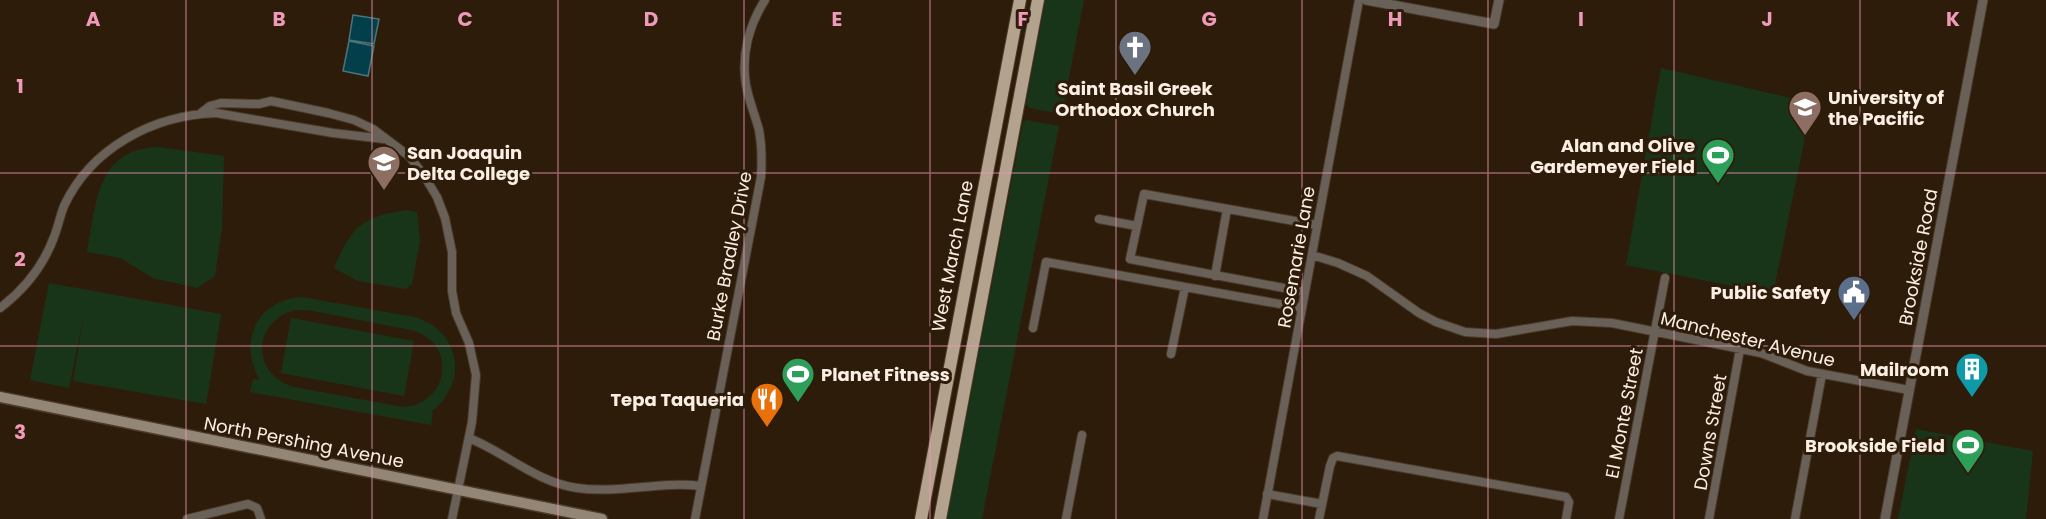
<svg xmlns="http://www.w3.org/2000/svg" width="2046" height="519" font-family="Poppins,sans-serif">
	<style>
		.green { fill: #193519; fill-rule: evenodd }
		.water { fill: #033f4b; stroke: #4d7479; stroke-width: 1.5 }
		.lines { fill: none; stroke-linecap: round; stroke-linejoin: round }
		.minor-casing { stroke: #4b3929; stroke-width: 10 }
		.tertiary-casing { stroke: #4b3929; stroke-width: 11 }
		.secondary-casing { stroke: #4b3929; stroke-width: 13 }
		.primary-casing { stroke: #4b3929; stroke-width: 14 }
		.minor { stroke: #696158; stroke-width: 8 }
		.tertiary { stroke: #696158; stroke-width: 9 }
		.secondary { stroke: #938676; stroke-width: 10 }
		.primary { stroke: #b3a28e; stroke-width: 12 }
		.grid { fill: none; stroke: #ef9ab8; stroke-width: 1.5; stroke-opacity: 0.55 }
		.labels { text-anchor: middle; dominant-baseline: central; stroke-width: 6; stroke-linejoin: round; paint-order: stroke }
		.poi-label { font-size: 18px; font-weight: bold; fill: #fbeee3; stroke: #2e1c0b; text-anchor: end }
		.street-label { font-size: 18px; fill: #fbeee3; stroke: #2e1c0b }
		.grid-label { font-size: 20px; text-anchor: middle; font-weight: bold; fill: #ef9ab8; stroke: #2e1c0b; stroke-width: 6; stroke-linejoin: round; paint-order: stroke }
	</style>
	<rect width="100%" height="100%" fill="#2e1c0b"/>
	<path class="green" d="M1045,0h39l-22,114 -33,-6 -3,-4z
		M1661,68l151,35 -39,191 -147,-29z
		M1026,120l33,6 -77,393h-35l76,-397z
		M158,147l66,9 -2,72 -7,48 -18,12 -44,-10 -33,-20 -33,-6c9,-47 9,-103 71,-105z
		M407,210l10,2 3,29 -8,43 -6,5 -48,-8 -24,-13c18,-42 27,-51 73,-58z
		M49,283l172,31 -15,90 -133,-23 11,-66 -15,73 -39,-8z
		M302,297l112,20c47,13 55,66 17,95l2,1 -2,12 -181,-33 3,-13 7,1c-23,-38 -3,-80 42,-83zM295,310h13l103,20c47,12 39,74 -8,77l-109,-20c-43,-12 -42,-66 1,-77z
		M291,318l123,23 -10,55 -123,-23z
		M1916,429l117,22 -7,68h-128z"/>
	<path class="water" d="M353,15l26,4 -5,25 -25,-4z
		M349,41l25,5 -6,30 -25,-5z"/>
	<g class="lines">
		<defs>
			<path id="minor" d="M201,113l9,-7 11,-3 38,1 12,-3 57,12 26,7 19,9 36,27 14,18 14,23 8,21 7,34v39l4,22 13,30 7,32 -4,47 -20,97
				M1099,219l38,7
				M1312,255l26,8 29,13 52,37 17,9 29,10 31,2 76,-13 40,2 149,30 46,18 102,19
				M1215,276l12,-67
				M1305,292l-175,-33 14,-65 173,31
				M0,308c25,-19 43,-41 54,-71 4,-10 6,-21 10,-31 27,-58 89,-91 152,-93l117,20 51,6
				M1033,328l13,-66 256,46
				M1171,354l14,-67
				M469,438c37,15 67,44 108,50 42,6 82,-7 124,-2
				M1267,494l55,10
				M187,519l61,-15 9,4 4,11
				M695,519l66,-342c1,-16 1,-31 -2,-47 -4,-15 -10,-29 -13,-45 -5,-30 3,-60 19,-85
				M1066,519l16,-84
				M1263,519l96,-519
				M1319,519l11,-53 3,-8 4,-2 229,41 3,5 -3,17
				M1619,519l46,-241
				M1709,519l31,-170
				M1795,519l27,-145"/>
			<path id="tertiary" d="M1366,0l128,24 5,-24
				M1885,519l98,-519"/>
			<path id="secondary" d="M0,397l602,122"/>
			<path id="primary" d="M921,519l99,-519
				M940,519l98,-519"/>
		</defs>
		<use href="#minor" class="minor-casing"/>
		<use href="#tertiary" class="tertiary-casing"/>
		<use href="#secondary" class="secondary-casing"/>
		<use href="#primary" class="primary-casing"/>
		<use href="#minor" class="minor"/>
		<use href="#tertiary" class="tertiary"/>
		<use href="#secondary" class="secondary"/>
		<use href="#primary" class="primary"/>
	</g>
	<path class="grid" d="M186,0v519M372,0v519M558,0v519M744,0v519M930,0v519M1116,0v519M1302,0v519M1488,0v519M1674,0v519M1860,0v519M0,173h2046M0,346h2046"/>
	<defs>
		<symbol id="church-pin" viewBox="-11 -11 22 30"><path d="M0 17L-7.5 6A9.5 9.5 0 1 1 7.5 6Z" fill="#6b7280" stroke="#2e1c0b"/><path d="M-1.2-6h2.4v3.5h3.3v2.4h-3.3V6h-2.4V-.1h-3.3v-2.4h3.3Z" fill="#fff"/></symbol>
		<symbol id="university-pin" viewBox="-11 -11 22 30"><path d="M0 17L-7.5 6A9.5 9.5 0 1 1 7.5 6Z" fill="#8d6e63" stroke="#2e1c0b"/><path d="M0-5L7-2L0 1L-7-2ZM-4 1L0 2.5L4 1V4Q0 6-4 4Z" fill="#fff"/></symbol>
		<symbol id="stadium-pin" viewBox="-11 -11 22 30"><path d="M0 17L-7.5 6A9.5 9.5 0 1 1 7.5 6Z" fill="#2e9e5b" stroke="#2e1c0b"/><path d="M0-5a6.5 5 0 1 0 0 10a6.5 5 0 1 0 0-10ZM-3.5-1.8h7v3.6h-7Z" fill="#fff"/></symbol>
		<symbol id="civic-pin" viewBox="-11 -11 22 30"><path d="M0 17L-7.5 6A9.5 9.5 0 1 1 7.5 6Z" fill="#5c6f8a" stroke="#2e1c0b"/><path d="M-.6-6.5H3V-4.5H.6V-3L4-1V1h2V6H-6V1h2V-1L-.6-3ZM-1.2 2.5V6h2.4V2.5Z" fill="#fff"/></symbol>
		<symbol id="building-pin" viewBox="-11 -11 22 30"><path d="M0 17L-7.5 6A9.5 9.5 0 1 1 7.5 6Z" fill="#0f9aa8" stroke="#2e1c0b"/><path d="M-4-6H4V6H1V3H-1V6H-4ZM-2.5-4.3h1.7v1.8h-1.7ZM.8-4.3h1.7v1.8H.8ZM-2.5-1h1.7V.8h-1.7ZM.8-1h1.7V.8H.8Z" fill="#fff"/></symbol>
		<symbol id="restaurant-pin" viewBox="-11 -11 22 30"><path d="M0 17L-7.5 6A9.5 9.5 0 1 1 7.5 6Z" fill="#e8710a" stroke="#2e1c0b"/><path d="M-5-6h1v4h1v-4h1v4h1v-4h1v5L-1.5 .5V6h-2V.5L-5-1ZM5-6V6H3V1.5H1.5Q1.5-4 5-6Z" fill="#fff"/></symbol>
	</defs>
	<g fill-rule="evenodd">
		<use href="#church-pin" x="1116" y="28" width="38" height="52"/>
		<use href="#university-pin" x="1786" y="88" width="38" height="52"/>
		<use href="#stadium-pin" x="1699" y="136" width="38" height="52"/>
		<use href="#university-pin" x="365" y="143" width="38" height="52"/>
		<use href="#civic-pin" x="1835" y="273" width="38" height="52"/>
		<use href="#building-pin" x="1953" y="350" width="38" height="52"/>
		<use href="#stadium-pin" x="779" y="355" width="38" height="52"/>
		<use href="#restaurant-pin" x="748" y="380" width="38" height="52"/>
		<use href="#stadium-pin" x="1949" y="426" width="38" height="52"/>
	</g>
	<g class="labels">
		<g class="poi-label">
			<text x="1135" y="88" text-anchor="middle">Saint Basil Greek<tspan x="1135" dy="21">Orthodox Church</tspan></text>
			<text x="1828" y="97" text-anchor="start">University of<tspan x="1828" dy="21">the Pacific</tspan></text>
			<text x="1695" y="145">Alan and Olive<tspan x="1695" dy="21">Gardemeyer Field</tspan></text>
			<text x="407" y="152" text-anchor="start">San Joaquin<tspan x="407" dy="21">Delta College</tspan></text>
			<text x="1831" y="292">Public Safety</text>
			<text x="1949" y="369">Mailroom</text>
			<text x="821" y="374" text-anchor="start">Planet Fitness</text>
			<text x="744" y="399">Tepa Taqueria</text>
			<text x="1945" y="445">Brookside Field</text>
		</g>
		<g class="street-label">
			<text transform="translate(729 256) rotate(-79)">Burke Bradley Drive</text>
			<text transform="translate(952 256) rotate(-79)">West March Lane</text>
			<text transform="translate(1296 257) rotate(-80)">Rosemarie Lane</text>
			<text transform="translate(1918 257) rotate(-79)">Brookside Road</text>
			<text transform="translate(1748 339) rotate(14)">Manchester Avenue</text>
			<text transform="translate(1624 413) rotate(-79)">El Monte Street</text>
			<text transform="translate(1710 432) rotate(-80)">Downs Street</text>
			<text transform="translate(304 442) rotate(11)">North Pershing Avenue</text>
		</g>
	</g>
	<g class="grid-label">
		<text x="93" y="26">A</text>
		<text x="279" y="26">B</text>
		<text x="465" y="26">C</text>
		<text x="651" y="26">D</text>
		<text x="837" y="26">E</text>
		<text x="1023" y="26">F</text>
		<text x="1209" y="26">G</text>
		<text x="1395" y="26">H</text>
		<text x="1581" y="26">I</text>
		<text x="1767" y="26">J</text>
		<text x="1953" y="26">K</text>
		<text x="20" y="93">1</text>
		<text x="20" y="266">2</text>
		<text x="20" y="439">3</text>
	</g>
</svg>
